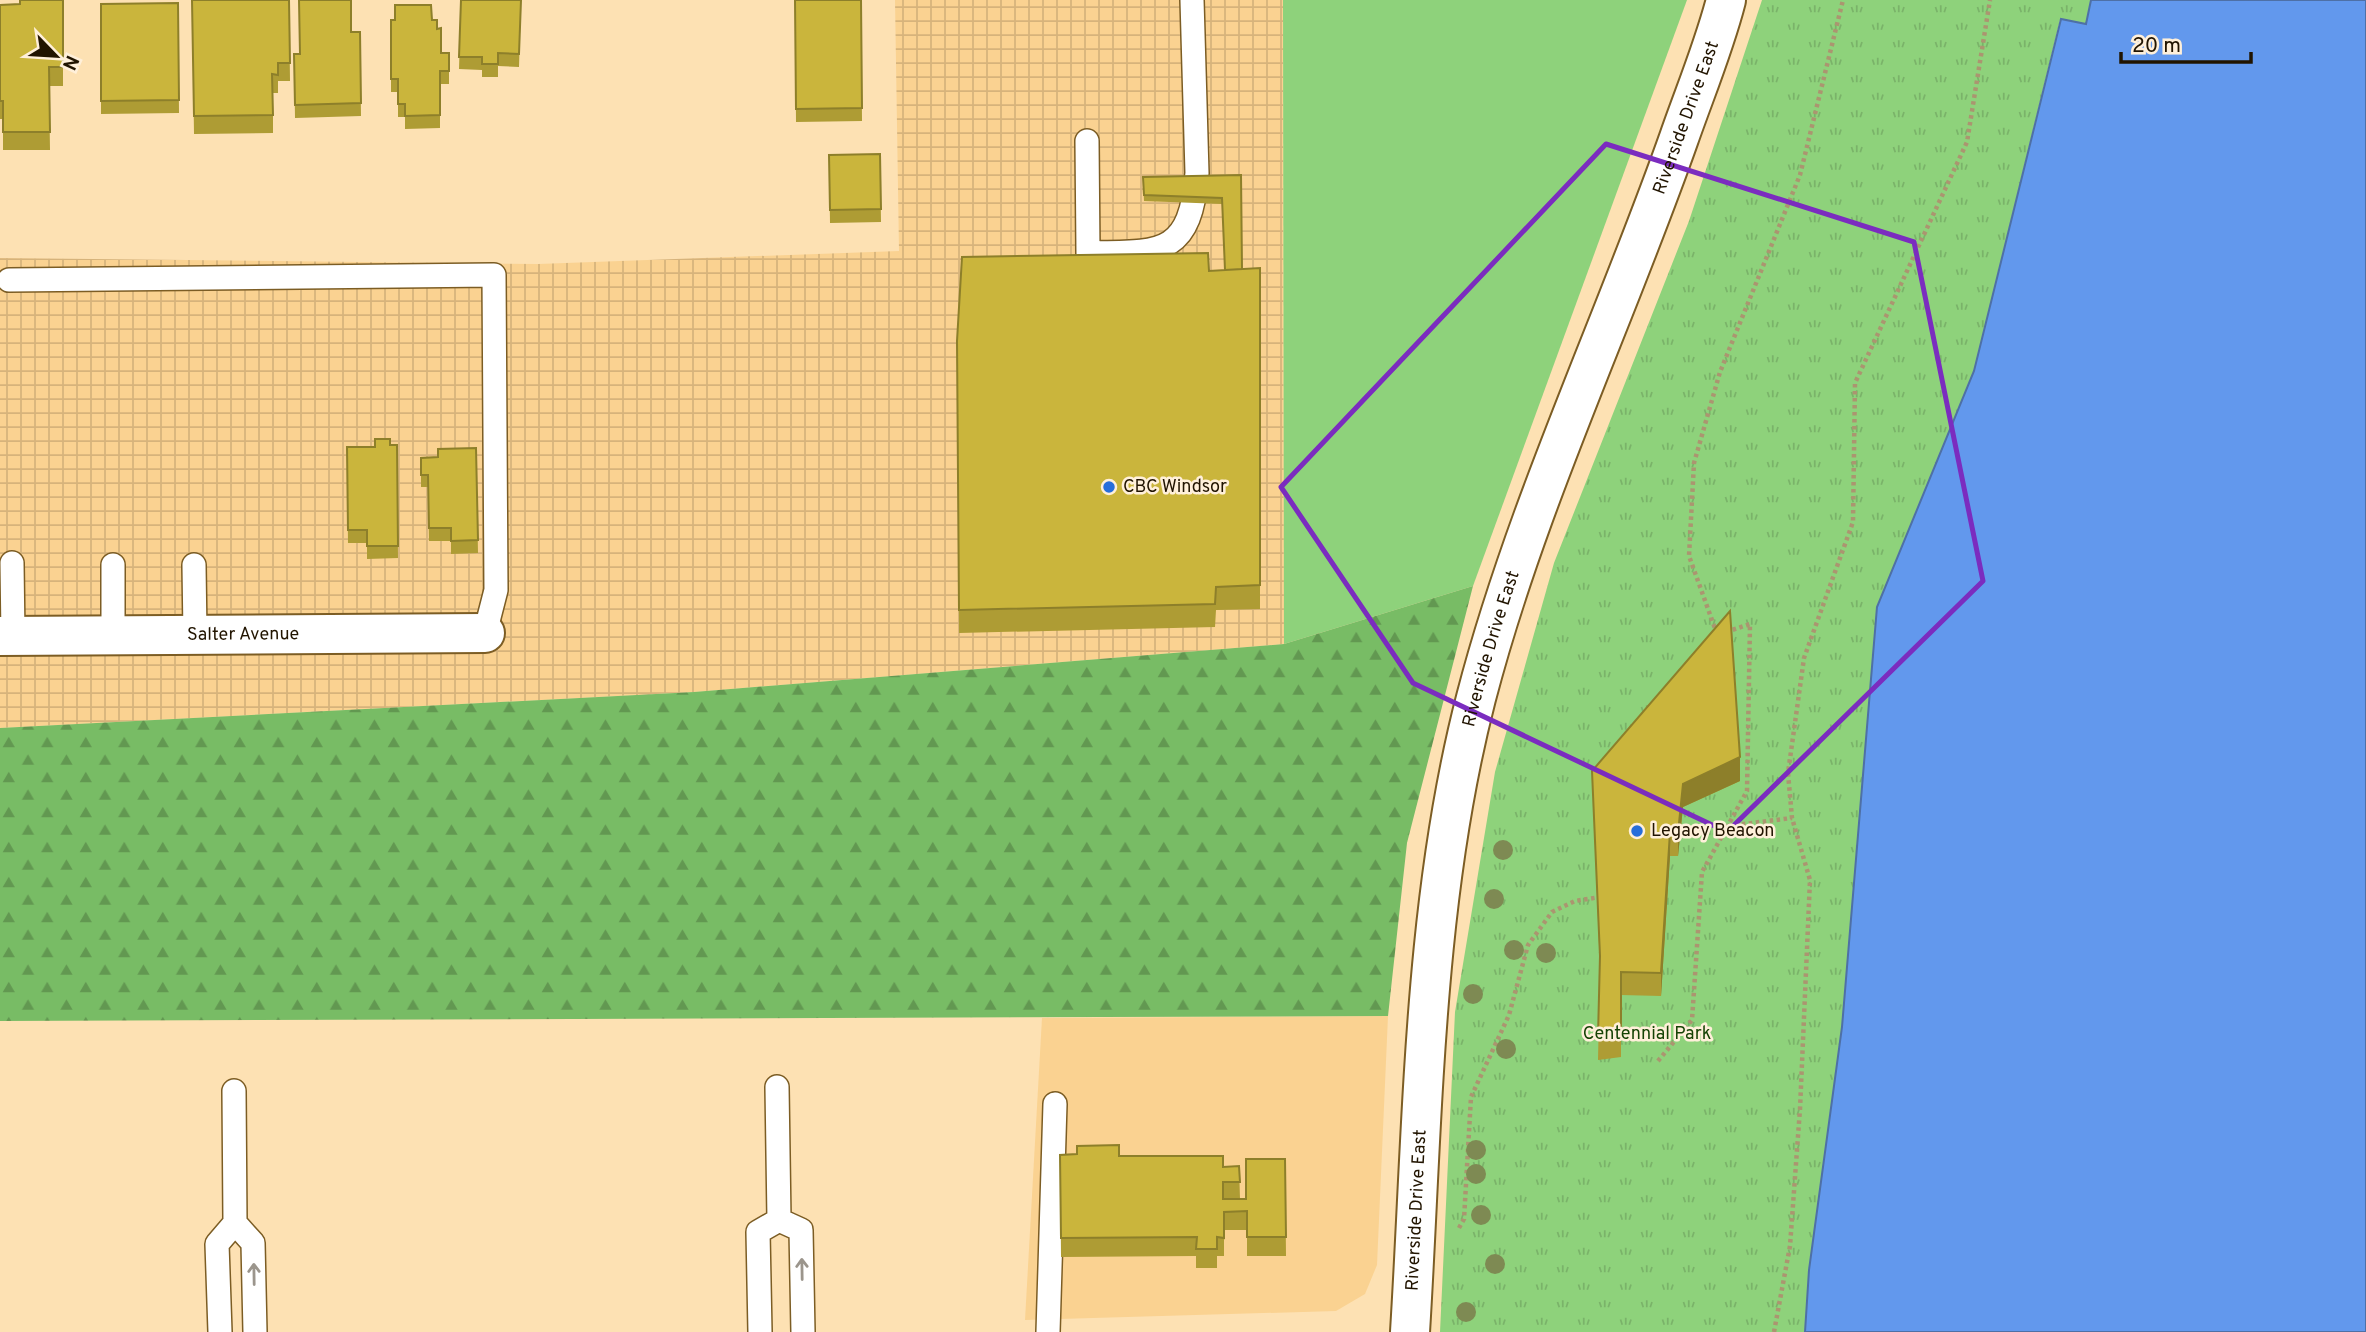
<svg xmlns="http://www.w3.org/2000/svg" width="2366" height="1332" font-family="Overpass,sans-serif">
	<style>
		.built { fill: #fad291 }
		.industrial { fill: url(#industrial-grid) }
		.grass { fill: #8ed27b }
		.forest { fill: url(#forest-firs) }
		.park { fill: url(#park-tufts) }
		.water { fill: #6298ed; stroke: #4e70a6; stroke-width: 2 }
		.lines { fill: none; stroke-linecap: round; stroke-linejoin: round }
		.service-casing { stroke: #7c5d24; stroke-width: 26 }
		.minor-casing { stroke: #7c5d24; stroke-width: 42 }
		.secondary-casing { stroke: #7c5d24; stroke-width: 42 }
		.path { stroke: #ab9570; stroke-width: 4.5; stroke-dasharray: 3.5 3.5; stroke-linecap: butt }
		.service { stroke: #fff; stroke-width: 23 }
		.minor { stroke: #fff; stroke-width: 38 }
		.secondary { stroke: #fff; stroke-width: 38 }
		.tree { fill: #7e8a53 }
		.wall { fill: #ae9c34 }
		.shaded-wall { fill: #8d7f2a }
		.building { fill: #cab53c; stroke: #8d7f2a; stroke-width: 2 }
		.oneway { stroke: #9b958c }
		.marked { fill: none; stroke: #7b2cbf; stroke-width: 5; stroke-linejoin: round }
		.poi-dot { fill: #276eda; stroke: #fff0da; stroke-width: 2.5 }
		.labels { text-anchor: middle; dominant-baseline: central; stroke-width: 5; stroke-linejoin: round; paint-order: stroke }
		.street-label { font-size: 18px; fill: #211400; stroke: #fff0da }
		.poi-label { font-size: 18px; fill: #211400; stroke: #fff0da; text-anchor: start }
		.park-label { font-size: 18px; fill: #164305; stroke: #fff0da }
	</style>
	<defs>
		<pattern id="industrial-grid" width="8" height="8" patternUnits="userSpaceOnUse" patternTransform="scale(1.75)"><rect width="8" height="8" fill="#fad291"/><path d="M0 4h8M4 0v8" fill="none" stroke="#d6b37b"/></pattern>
		<pattern id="forest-firs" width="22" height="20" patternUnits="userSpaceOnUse" patternTransform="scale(1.75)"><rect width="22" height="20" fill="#78bc65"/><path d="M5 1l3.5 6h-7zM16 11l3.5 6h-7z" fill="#629851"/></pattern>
		<pattern id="park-tufts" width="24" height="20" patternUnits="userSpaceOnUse" patternTransform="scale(1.75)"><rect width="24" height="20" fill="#8ed27b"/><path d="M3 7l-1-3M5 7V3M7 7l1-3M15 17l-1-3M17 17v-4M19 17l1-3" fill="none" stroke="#7ab369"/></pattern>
	</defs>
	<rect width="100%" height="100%" fill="#fde1b3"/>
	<path class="built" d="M1388,1016l-11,249 -12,29 -29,17 -311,9 17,-302z"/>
	<path class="industrial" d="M895,0h388l1,644 -590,48 -694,36v-470l538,6 361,-13z"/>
	<path class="grass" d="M1283,0h404l-214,586 -189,58z"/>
	<path class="forest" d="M1473,586l-66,257 -19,173 -1388,5v-293l694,-36 590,-48z"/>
	<path class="park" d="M1762,0h329l-5,24 -26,-4 -86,351 -97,236 -35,420 -33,243 -4,62h-365l15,-320 40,-240 59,-209 135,-342z"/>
	<path class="water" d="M2091,0h275v1332h-561l4,-62 33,-243 35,-420 97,-236 87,-352 25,5z"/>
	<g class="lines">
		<defs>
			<path id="service" d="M1087,141l1,112c72,-1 102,4 109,-80l-5,-173
				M9,280l485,-5 2,315 -11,43
				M12,563l1,73
				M113,565v70
				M194,565l1,70
				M777,1087l2,133
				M779,1220l22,10 2,102
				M235,1223l18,20 2,89
				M220,1332l-3,-88 18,-21 -1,-132
				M760,1332l-2,-100 21,-12
				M1048,1332l7,-228"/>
			<g id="minor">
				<path id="s1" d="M0,636l485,-3"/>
			</g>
			<g id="secondary">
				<path id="s2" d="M1410,1332c13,-209 13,-430 66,-634 50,-192 137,-373 203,-560 16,-46 35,-91 47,-138"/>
			</g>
		</defs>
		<use href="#service" class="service-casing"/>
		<use href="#minor" class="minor-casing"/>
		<use href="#secondary" class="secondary-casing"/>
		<path class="path" d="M1717,634l-28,-78 5,-93 26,-91 80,-197 43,-175
			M1728,826l64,-8
			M1658,1061l34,-41 10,-148 45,-81 3,-167 -21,7
			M1459,1228l5,-9 7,-122 38,-82 19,-70 24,-33 23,-11 25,-4
			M1774,1332l16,-86 10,-137 10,-229 -18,-62 -4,-45 16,-115 49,-136 2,-139 112,-241 23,-142"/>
		<use href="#service" class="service"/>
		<use href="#minor" class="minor"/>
		<use href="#secondary" class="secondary"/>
	</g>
	<g class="tree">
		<circle cx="1503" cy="850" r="10"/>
		<circle cx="1494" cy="899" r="10"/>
		<circle cx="1514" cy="950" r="10"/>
		<circle cx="1546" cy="953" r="10"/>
		<circle cx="1473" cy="994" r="10"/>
		<circle cx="1506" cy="1049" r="10"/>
		<circle cx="1476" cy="1150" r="10"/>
		<circle cx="1476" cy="1174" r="10"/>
		<circle cx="1481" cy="1215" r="10"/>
		<circle cx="1495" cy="1264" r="10"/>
		<circle cx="1466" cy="1312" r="10"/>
	</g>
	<path class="wall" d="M63,0v86h-14l1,64h-47v-31h-3v-114l20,-1z
		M192,0h97l1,81h-12v12h-5v40l-79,1z
		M461,0h60l-2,67 -21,-1v11h-16v-7l-23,-1z
		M795,0h66l1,121 -66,1z
		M178,3l1,110 -78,1v-110z
		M391,20h41l5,9 4,24h8v31h-9v44l-35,1v-12h-7v-25h-7z
		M351,32h9l1,84 -66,2 -1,-64h6z
		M880,154l1,68 -51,1 -1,-68z
		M1241,175l1,94 18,-1v341l-44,1 -1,17 -256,6 -2,-292 252,-70 16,-1 -3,-66 -78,-3 -1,-24z
		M390,445h7l1,113 -31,1v-16h-19l-1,-96h28z
		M476,448l2,105 -27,1v-13h-22l-1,-54h-7v-29l17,-1z
		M1592,771l148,10 -57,26 -5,49h-8l-9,140 -40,-1v62l-23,3 2,-90z
		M1060,1155l59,1 104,11 16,-1 1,33h6l39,-40 1,97h-39v-26h-23v26h-7v12h-21v-12l-135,1z"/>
	<path class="shaded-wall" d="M1740,757v24l-57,26 -5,49v-23l5,-49z
		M1670,832v24l-9,140v-23z"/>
	<path class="building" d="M20,0h43v67h-14l1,65h-47v-31h-3v-96l20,-1z
		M192,0h97l1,63h-12v12l-6,-1 1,41 -79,1z
		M299,0h52v32h9l1,71 -66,2 -1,-51h6z
		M461,0h60l-2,54 -21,-1v11h-16v-7h-23z
		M795,0h66l1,108 -66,1z
		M178,3l1,97 -78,1v-97z
		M395,5h36l1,15h5v9l4,-1v25h8v18h-9v44l-35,1v-12h-7v-25h-7v-59h4z
		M880,154l1,55 -51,1 -1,-55z
		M1241,175l1,94 -17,1 -3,-72 -78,-3 -1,-18z
		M1208,253l1,18 51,-3v317l-44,2 -1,17 -256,6 -2,-269 5,-84z
		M375,439h15v6h7l1,101h-31v-16h-19l-1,-83h28z
		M476,448l2,92 -27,1v-13h-22l-1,-53h-7v-17l17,-1v-8z
		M1730,611l10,146 -57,27 -5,49 -8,-1 -9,141 -40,-1v62l-23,2 2,-80 -8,-185z
		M1119,1145v11h104v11l16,-1 1,16h-17v17h23v-40h39l1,78h-39v-26l-23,1v26l-7,-1v12h-21l1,-12 -136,1 -1,-83 17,-1v-8z"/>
	<defs><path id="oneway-shaft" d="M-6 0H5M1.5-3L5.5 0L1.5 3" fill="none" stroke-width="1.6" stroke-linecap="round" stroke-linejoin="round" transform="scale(1.75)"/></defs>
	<g class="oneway">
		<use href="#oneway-shaft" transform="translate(802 1269) rotate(-91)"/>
		<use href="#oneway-shaft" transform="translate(254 1274) rotate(-91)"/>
	</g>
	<path class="marked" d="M1606,144l308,98 69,339 -256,251 -314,-149 -132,-196z"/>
	<g class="poi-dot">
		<circle cx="1109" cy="487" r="7"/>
		<circle cx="1637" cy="831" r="7"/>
	</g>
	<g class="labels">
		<g class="street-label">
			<text stroke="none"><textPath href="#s2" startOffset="1256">Riverside Drive East</textPath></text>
			<text stroke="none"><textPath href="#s1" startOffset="243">Salter Avenue</textPath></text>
			<text stroke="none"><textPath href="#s2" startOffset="690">Riverside Drive East</textPath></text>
			<text stroke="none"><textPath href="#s2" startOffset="122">Riverside Drive East</textPath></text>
		</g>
		<g class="poi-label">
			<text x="1123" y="487">CBC Windsor</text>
			<text x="1651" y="831">Legacy Beacon</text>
		</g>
		<g class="park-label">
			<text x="1647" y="1034">Centennial Park</text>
		</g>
	</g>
	<g transform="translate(56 56) rotate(115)" stroke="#fff0da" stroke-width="5" paint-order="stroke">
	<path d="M0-5L12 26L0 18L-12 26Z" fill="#211400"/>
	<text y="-10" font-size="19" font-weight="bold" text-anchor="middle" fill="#211400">N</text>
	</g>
	<path d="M2121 52v10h130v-10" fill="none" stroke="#211400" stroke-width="3.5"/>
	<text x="2132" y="52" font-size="21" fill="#211400" stroke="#fff0da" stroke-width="5" paint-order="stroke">20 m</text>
</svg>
